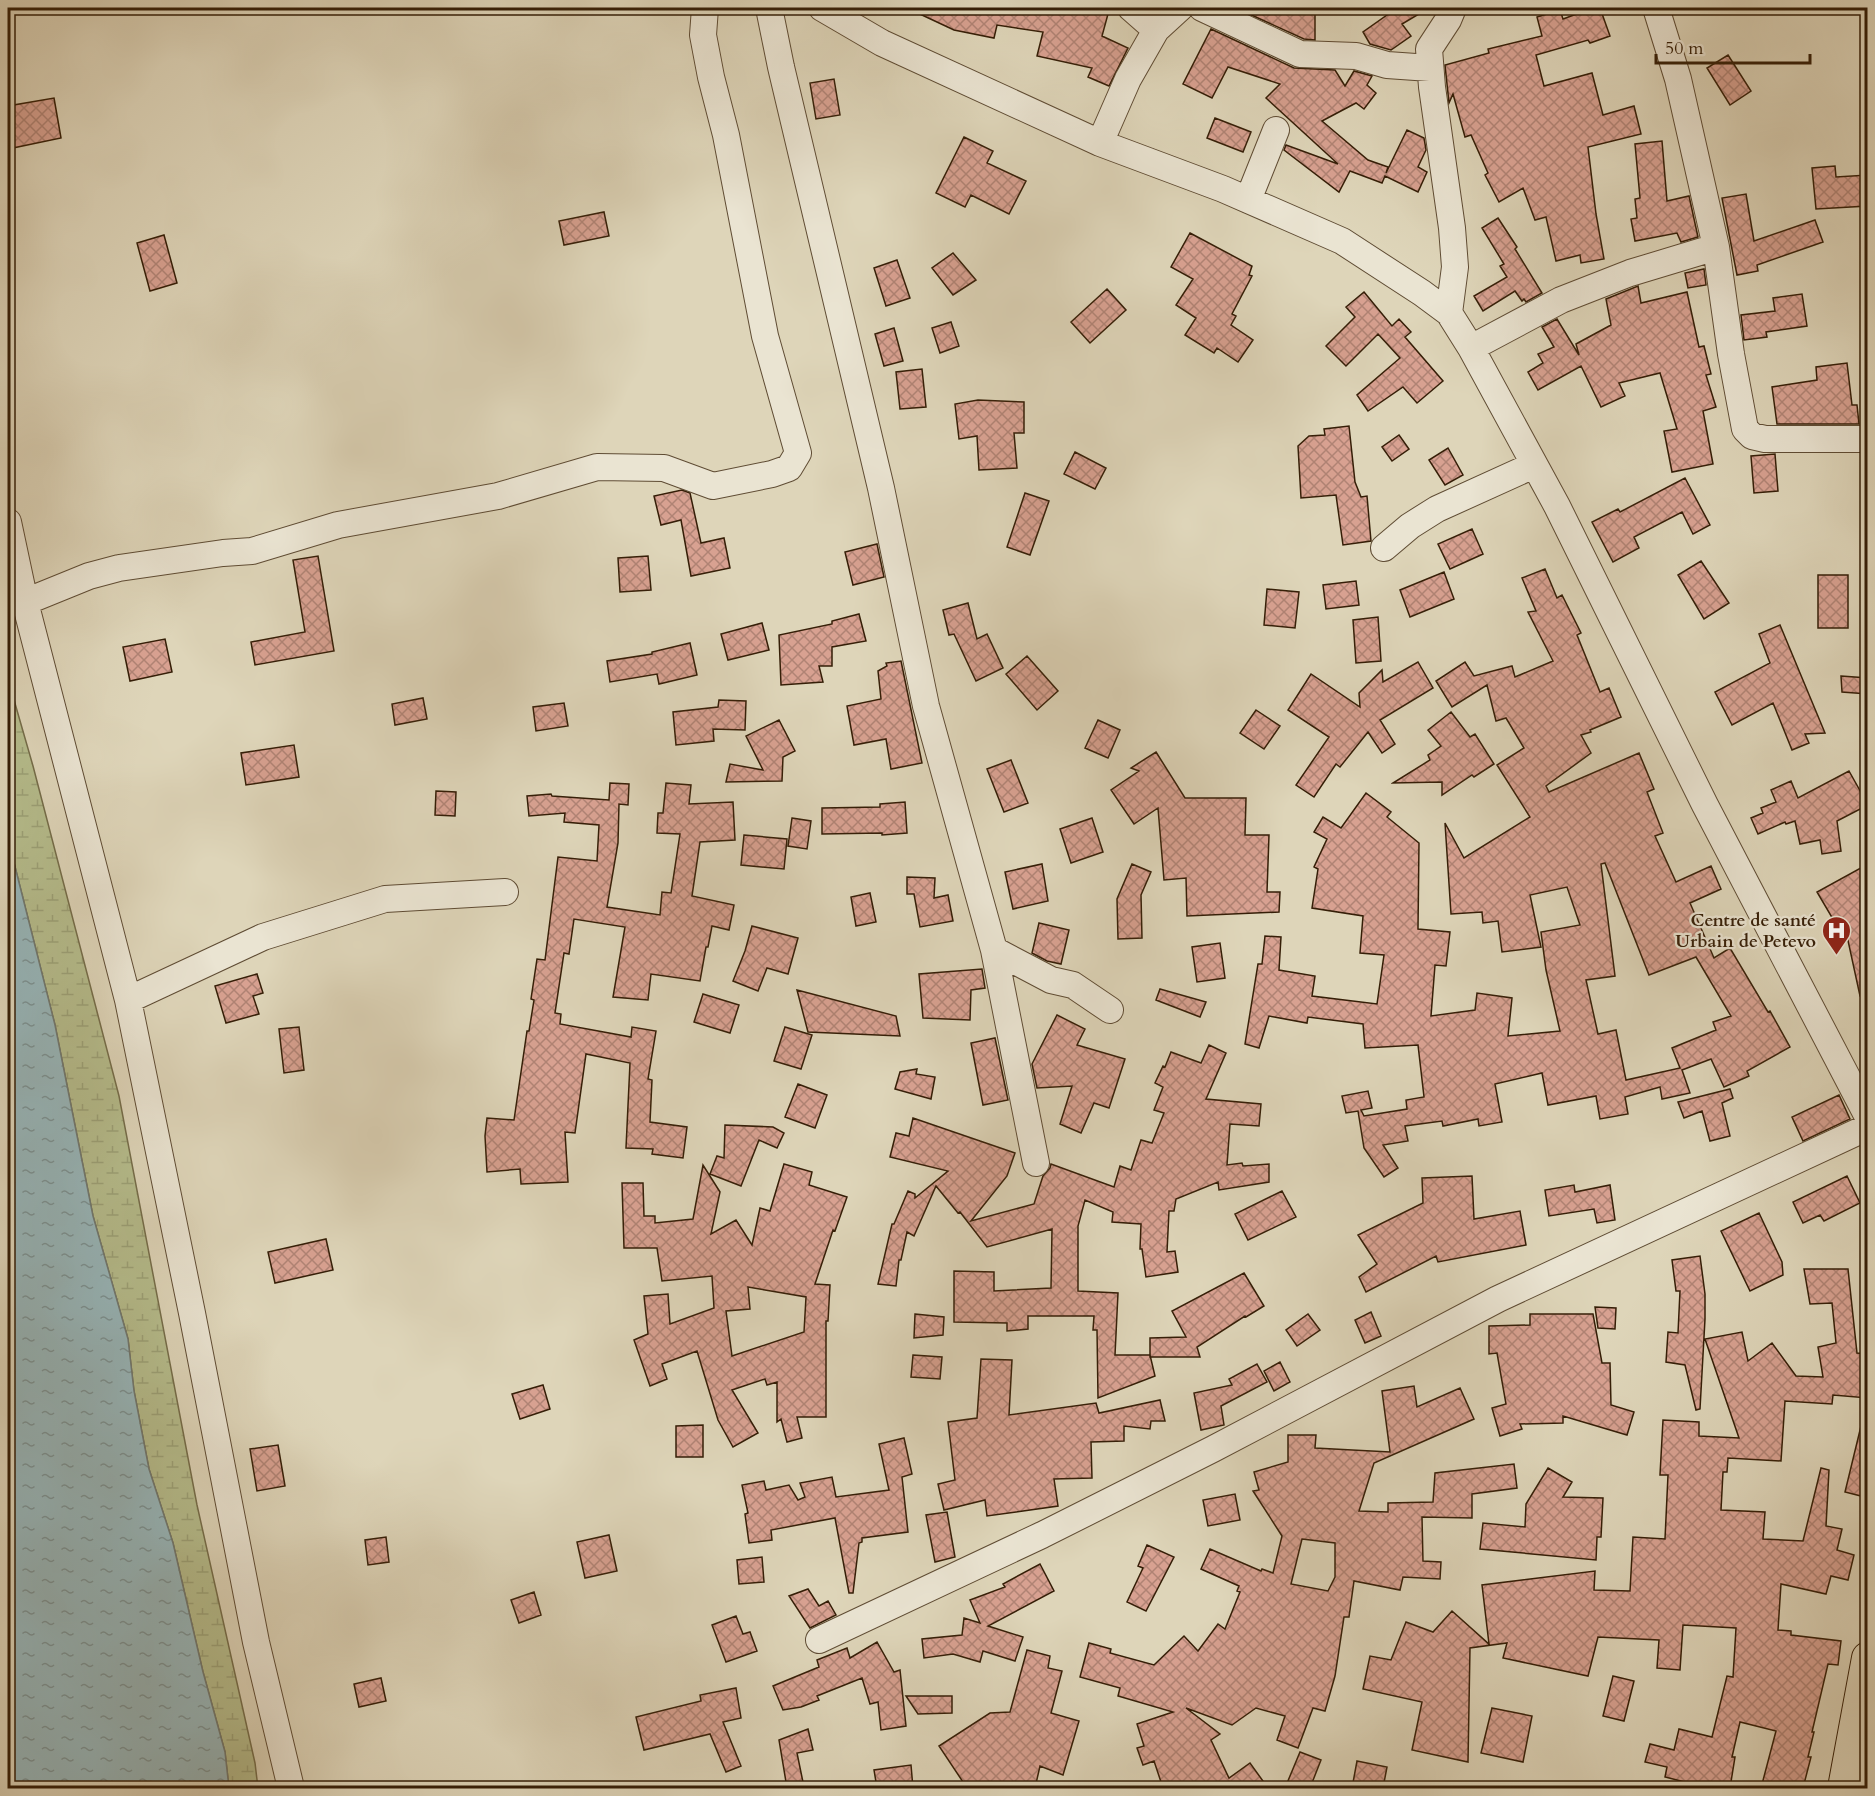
<svg xmlns="http://www.w3.org/2000/svg" width="1875" height="1796" font-family="Cardo,serif">
	<style>
		.wetland { fill: url(#wetland-marsh); stroke: #756d4a; stroke-width: 1.5 }
		.water { fill: url(#water-ripples); stroke: #707972; stroke-width: 1.5 }
		.building { fill: url(#building-cross-hatch); stroke: #351e07; stroke-width: 1.5; fill-rule: evenodd }
		.lines { fill: none; stroke-linecap: round; stroke-linejoin: round }
		.minor-casing { stroke: #5f4c34; stroke-width: 28 }
		.major-casing { stroke: #351e07; stroke-width: 34 }
		.minor { stroke: #eae4d2; stroke-width: 26 }
		.major { stroke: #ded5b9; stroke-width: 32 }
		.labels { text-anchor: middle; dominant-baseline: central; stroke-width: 4.5; stroke-linejoin: round; paint-order: stroke }
		.poi-label { font-size: 18px; font-weight: bold; fill: #351e07; stroke: #eae4d2; text-anchor: end }
	</style>
	<defs>
		<pattern id="wetland-marsh" width="20" height="14" patternUnits="userSpaceOnUse" patternTransform="scale(1.5)"><rect width="20" height="14" fill="#b5bc8c"/><path d="M1 5h8M5 5V1M11 12h8M15 12V8" fill="none" stroke="#9ca177"/></pattern>
		<pattern id="water-ripples" width="26" height="14" patternUnits="userSpaceOnUse" patternTransform="scale(1.5)"><rect width="26" height="14" fill="#97b6ba"/><path d="M2 4q2-2 4 0t4 0M15 11q2-2 4 0t4 0" fill="none" stroke="#7c9395"/></pattern>
		<pattern id="building-cross-hatch" width="8" height="8" patternUnits="userSpaceOnUse" patternTransform="scale(1.5)"><rect width="8" height="8" fill="#d8a191"/><path d="M0 0l8 8M0 8l8-8" fill="none" stroke="#b08374"/></pattern>
	</defs>
	<rect width="100%" height="100%" fill="#ded5b9"/>
	<filter id="stains"><feTurbulence type="fractalNoise" baseFrequency=".00333" numOctaves="4"/><feColorMatrix values="0 0 0 0 .2 0 0 0 0 .09 0 0 0 0 .02 0 0 0 .5 -.17"/></filter>
	<radialGradient id="worn" r=".72"><stop offset=".6" stop-color="#630" stop-opacity="0"/><stop offset="1" stop-color="#630" stop-opacity=".3"/></radialGradient>
	<path class="wetland" d="M8,679l25,87 86,330 78,409 58,258 3,25h-29l-4,-36 -22,-80 -30,-129 -24,-74 -15,-78 -6,-52 -35,-123 -38,-191 -47,-186z"/>
	<path class="water" d="M8,839l47,186 38,191 35,123 6,52 15,78 24,74 30,129 22,80 4,36h-221z"/>
	<path class="building" d="M907,8h92l24,4v-4h61l24,6 -6,22 26,12 -19,38 -21,-9 4,-9 -55,-12 6,-24 -46,-7 -3,13 -40,-8z
		M1236,8h79v32l-11,-1z
		M1397,8h32l-27,16 9,12 -20,14 -21,-6 -7,-12z
		M1593,8h7l10,28 -20,7 -2,-3 -52,15 8,31 48,-13 11,42 31,-9 7,28 -53,13 8,67 8,45 -23,4 -1,-8 -24,6 -10,-44 -11,3 -12,-32 -24,14 -14,-27 3,-2 -17,-38 -6,2 -12,-43 -4,9 -4,-38 44,-12 -1,-4 54,-13 -5,-19 23,-7 3,9z
		M1211,29l83,39 41,2 10,16 9,-15 18,5 -5,9 9,8 -12,16 -8,-6 -34,18 46,39 20,7 -2,6 21,-43 17,8 2,12 -8,17 9,5 -9,20 -33,-16 -3,7 -32,-12 -11,21 -55,-42 2,-5 52,19 -72,-66 14,-14 -52,-17 -16,31 -29,-14z
		M1728,55l23,36 -21,14 -23,-37z
		M834,79l6,36 -24,4 -6,-36z
		M54,98l7,40 -53,11v-43z
		M1215,118l36,14 -8,20 -36,-14z
		M964,137l29,14 -6,12 39,18 -17,33 -38,-19 -6,12 -29,-14z
		M1662,141l5,60 22,-5 9,41 -17,5 -4,-9 -42,8 -4,-22 6,-1 -2,-19 5,-1 -5,-54z
		M1835,166l1,11 32,-2v31l-52,3 -4,-41z
		M1746,194l8,47 61,-21 8,22 -66,23 1,6 -21,4 -15,-77z
		M604,212l5,24 -45,9 -5,-24z
		M1498,218l19,29 -2,2 27,44 -16,9 -2,-3 -2,2 -7,-10 -32,20 -9,-15 33,-19 -7,-11 4,-2 -22,-36z
		M1190,233l62,33 -3,9 3,1 -20,38 4,2 -5,9 22,15 -15,22 -21,-14 -3,5 -29,-18 11,-17 -20,-13 17,-26 -22,-12z
		M164,235l13,48 -27,8 -13,-48z
		M953,253l23,27 -23,15 -21,-27z
		M897,260l13,38 -24,8 -12,-38z
		M1704,269l2,16 -18,3 -3,-15z
		M1638,286l3,17 46,-11 12,55 5,-1 7,28 -5,1 10,32 -13,4 10,53 -41,8 -8,-41 13,-2 -17,-56 -41,10 6,13 -24,11 -20,-41 -43,24 -10,-18 15,-9 -5,-9 16,-7 -12,-20 15,-8 22,36 -3,-11 35,-19 -5,-26z
		M1107,289l19,21 -36,33 -19,-21z
		M1364,292l28,34 7,-7 12,13 -6,5 38,44 -26,22 -14,-16 -35,24 -11,-16 43,-37 -22,-24 -32,32 -20,-20 29,-29 -9,-10z
		M1802,294l5,32 -41,6 1,5 -23,3 -3,-25 34,-4 -2,-13z
		M951,322l8,24 -19,7 -8,-25z
		M894,328l9,33 -19,5 -9,-32z
		M1847,363l5,42h5l2,19h-82l-5,-37 45,-7 -1,-13z
		M922,369l4,38 -26,2 -4,-37z
		M978,400l46,2v31h-10l3,35 -38,2 -2,-34 -18,3 -4,-35z
		M1349,426l6,56 6,15 6,-1 4,45 -28,4 -7,-50 -35,3 -3,-52 11,-10 16,-1 -1,-6z
		M1399,435l10,14 -17,12 -10,-14z
		M1448,448l15,27 -18,10 -16,-25z
		M1075,452l31,16 -11,21 -31,-15z
		M1775,454l3,37 -24,2 -3,-37z
		M1685,478l25,47 -17,9 -11,-22 -48,25 5,11 -26,14 -21,-40 26,-13 2,3z
		M682,490l8,3 11,50 23,-5 6,30 -39,8 -10,-56 -20,5 -7,-29z
		M1025,493l24,8 -19,54 -23,-8z
		M1472,529l11,25 -33,15 -12,-25z
		M877,544l7,33 -31,8 -8,-33z
		M318,556l16,95 -79,14 -4,-23 54,-10 -12,-72z
		M648,556l3,34 -31,2 -2,-34z
		M1701,561l28,42 -25,16 -26,-44z
		M1545,569l12,29 5,-3 19,38 -4,2 23,57 9,-4 12,29 -31,13 1,2 -10,3 10,18 -45,33 3,6 90,-39 15,36 -7,3 16,41 -8,3 21,46 35,-16 10,23 -31,14 24,55 16,-10 38,64 2,-1 20,36 -43,24 2,5 -25,11 -13,-28 -29,11 8,23 -28,6 -2,-12 -35,10 3,17 -28,5 -4,-23 -48,9 -6,-32 -47,11 7,38 -23,4 -1,-7 -35,7 -1,-5 -37,5 3,15 -25,4 15,23 -14,9 -20,-29 -6,-37 -12,2 -4,-17 26,-5 4,17 -11,2 3,6 43,-7 -1,-9 18,-3 -6,-52 -53,3 -2,-24 -55,-7 -1,6 -38,-7 -10,32 -14,-4 13,-80h4l3,-28 16,1 -2,33 36,6 -3,20 65,8 7,-49 -24,-2 3,-37 -51,-8 6,-39 -4,-2 13,-28 -13,-7 9,-15 18,11 25,-35 25,19 -4,5 32,26 -1,86 32,3 -4,34 -11,-1 -4,51 44,-6 2,-17 35,5 -4,38 52,-5 -14,-61 -5,-38 39,-7 -13,-38 -37,8 11,52 -39,5 -4,-31 -15,2 -1,-11 -31,2 -6,-91 19,35 66,-41 -33,-52 27,-17 -18,-30 -10,3 -9,-36 -35,22 -16,-26 29,-19 9,14 38,-10 3,11 38,-16 -25,-49 8,-1 -14,-33zM1605,863l44,112 47,-18 35,59 -18,6 3,8 -44,18 8,20 -54,12 -10,-50 -18,4 -12,-54 29,-4 -14,-112z
		M1444,572l10,27 -44,18 -10,-27z
		M1818,575h30v53h-30z
		M1356,581l3,24 -33,4 -3,-24z
		M1267,589l32,3 -4,36 -31,-3z
		M968,603l9,36 10,-5 16,34 -27,13 -22,-47 -5,1 -6,-25z
		M859,614l7,27 -34,6v19h-13l4,16 -42,3 -2,-50 53,-11v-3z
		M1378,617l3,44 -25,2 -3,-43z
		M762,623l7,27 -41,10 -7,-26z
		M1780,625l45,108 -20,1 4,9 -17,7 -19,-47 -41,22 -17,-33 55,-29 -11,-29z
		M165,639l7,33 -42,9 -7,-34z
		M690,643l7,32 -38,9 -2,-10 -47,8 -3,-21 45,-7v-2z
		M1027,656l31,35 -21,19 -31,-36z
		M901,661l21,102 -31,6 -5,-30 -32,6 -7,-39 34,-7 -3,-28 9,-5 -1,-3z
		M1418,662l15,26 -53,32 15,24 -13,9 -14,-21 -28,35 -4,-3 -22,33 -18,-12 33,-48 -41,-27 23,-36 49,33 -1,-14 23,-23 1,12z
		M1841,676l27,2v16l-26,-2z
		M423,698l4,21 -32,6 -3,-21z
		M719,700l27,1 -1,29 -32,-1 1,12 -38,4 -3,-33 45,-5z
		M564,703l4,23 -32,5 -3,-24z
		M1256,710l24,16 -16,23 -24,-16z
		M1451,712l19,25 5,-3 19,30 -20,13 -2,-2 -30,20v-13l-49,1 37,-23 -2,-5 13,-9 -13,-16z
		M779,720l16,31 -12,6 -1,24 -56,1 4,-18 33,6 -17,-34z
		M1098,720l22,10 -12,28 -23,-10z
		M294,745l5,32 -53,8 -5,-32z
		M1156,752l29,46h61l-1,37h24l-2,57h13l-1,20 -92,4 -1,-38 -22,2 -6,-72 -24,16 -23,-34 28,-19 -8,-3z
		M1011,760l17,43 -24,9 -17,-43z
		M1849,771l19,34 -31,16 4,30 -19,3 -2,-14 -20,4 -5,-23 -9,3 -1,-2 -27,12 -7,-16 12,-5 -2,-5 15,-6 -5,-12 20,-9 7,17z
		M610,783l19,1 -1,21 -9,-1 -1,39 -11,64 53,8 2,-23 9,1 9,-59 -23,-1 1,-20h5l3,-30 25,2 -2,19 44,-2 2,38 -35,2 -8,54 42,9 -5,25 -17,-4 -4,21h-2l-6,34 -49,-7 -3,26 -35,-3 12,-70 -51,-8 -5,35 -5,-1 -9,60 6,1 -1,10 71,13 1,-10 24,4 -8,48 4,1 -2,42 37,5 -4,31 -31,-4 1,-5 -27,-1 4,-85 -44,-9 -11,79 -10,-1 3,50 -47,2 -1,-15 -33,3 -2,-36 2,-18 27,2 13,-89h2l5,-31 -3,-1 6,-40 8,1 13,-103 39,4 2,-36 -35,-3 1,-9 -36,3 -2,-20 24,-2 1,2 57,4z
		M436,791l20,1 -1,24 -20,-1z
		M905,802l2,31 -25,2v-2l-60,1v-26l58,-1v-3z
		M792,818l19,3 -4,28 -19,-3z
		M1092,818l11,34 -32,11 -11,-34z
		M744,835l43,4 -3,30 -43,-4z
		M1042,864l6,37 -35,8 -8,-37z
		M1132,864l19,8 -10,23 1,43 -24,1 -1,-40z
		M1868,864v131l-8,1 -16,-74 -7,4 -20,-34z
		M907,877l28,1 -1,20 14,-3 5,26 -33,6 -6,-33h-7z
		M870,893l6,29 -20,4 -5,-29z
		M1039,923l30,7 -8,34 -14,-3 -15,-8z
		M752,926l46,12 -10,36 -21,-6 -9,23 -25,-10 12,-30z
		M1220,943l5,35 -28,4 -5,-35z
		M982,969l3,19 -14,2 -1,30 -47,-2 -4,-44z
		M257,974l6,19 -10,3 6,18 -33,9 -11,-37z
		M1160,989l46,13 -6,15 -44,-17z
		M797,990l99,26 4,20 -92,-4z
		M703,994l36,11 -9,28 -36,-11z
		M1057,1015l28,14 -8,16 48,14 -16,49 -15,-5 -13,30 -21,-9 12,-38 -35,2 -5,-24z
		M299,1027l5,43 -20,3 -5,-44z
		M785,1027l27,8 -11,34 -27,-8z
		M995,1038l13,62 -25,5 -12,-62z
		M1209,1045l17,8 -20,46 55,5 -2,22 -29,-2 -3,41 15,-2 1,3 26,-2v18l-50,8 -1,-8 -42,17 -2,12h-5l-2,41 8,-1 3,21 -32,5 -4,-28h-2l1,-25 -29,-2 1,-10 -28,-12 -7,26v65l40,2 -3,62h35l5,21 -57,22 -1,-68h-4l1,-14h-66v13l-21,2v-8l-53,-1v-51l40,1v19l57,-3 1,-59 -65,18 -27,-35 -2,1 -22,-27 -22,50 -7,-4 -6,28h-2l-3,26 -18,-2 14,-60h2l14,-33 7,3v4l33,-27 -58,-14 6,-24 13,3 4,-18 102,35 -8,23 -36,45 63,-17 9,-28 7,-8 1,-4 63,23 6,-21 11,4 10,-30 11,3 12,-30 -10,-3 9,-23 -8,-4 8,-17 2,1 6,-15 30,11z
		M917,1069l-1,5 19,3 -4,22 -36,-10 5,-17z
		M798,1084l29,11 -12,33 -30,-11z
		M1730,1089l3,9 -11,5 8,33 -20,5 -8,-30 -18,7 -6,-16z
		M1839,1095l11,24 -47,22 -11,-24z
		M725,1125l48,2 11,6 -7,15 -18,-8 -18,46 -31,-12 7,-18 7,2z
		M784,1164l28,8 -3,13 38,12 -12,34 -2,-1 -18,54 15,1 -2,36h-2v96h-29l5,21 -15,4 -6,-23 -4,3v-40l-10,3 -2,-6 -33,11 26,43 -25,14 -15,-27 -21,-69 -35,13 5,15 -17,7 -16,-46 14,-6 -4,-38 24,-2 2,30 44,-16 -2,-32 -50,5 -5,-33h-33l-2,-65h21l1,33h11v7l38,-4 10,-54 17,27 -9,42 25,-14 16,25 8,-37 10,3zM748,1287l58,10 -2,35 -72,24 -6,-45 24,-2z
		M1472,1176l2,43 46,-8 6,34 -88,17 -2,-6 -70,36 -7,-15 18,-13 -19,-29 65,-32 -1,-25z
		M1847,1176l13,27 -36,18 -4,-6 -17,8 -10,-21z
		M1574,1185l1,7 35,-7 5,35 -18,3 -3,-14 -45,7 -4,-26z
		M1282,1191l14,26 -48,23 -13,-26z
		M1759,1213l23,49 1,13 -33,16 -29,-60z
		M326,1239l7,31 -58,13 -7,-31z
		M1700,1256l5,38v25l-5,90 -4,1 -11,-45 -19,-3 2,-30 10,1 2,-42h-4l-4,-31z
		M1804,1269h44l9,84 11,1v44l-35,-3 -1,9 -47,-3 -4,60 -53,-3 -1,14h-4l-2,38 44,2 -2,27 40,2 18,-73 8,2 -3,56 16,3 -5,21 17,5 -6,25 -17,-4 -5,18 -45,-10 -3,46 13,1v4l50,6 -3,24 -10,-1 -16,68h2l-6,25h3l-8,31h-42l15,-57 -36,-9 -8,35h3l-5,31h-43l2,-5 -24,-6 2,-10 -22,-5 5,-18 24,6 5,-21 33,8 15,-61 6,1 3,-49 -53,-3 -3,45 -23,-2 2,-28 -61,-3 -10,39 -85,-18 4,-15 -37,5 -2,114 -56,-12 10,-48 -59,-13 7,-33 21,4 15,-38 27,10 19,-21 37,33 -7,-59 113,-14 -1,19 36,1 3,-54 32,2 3,-64h-8l3,-55 36,2v14l40,2 -34,-99 37,-7 6,29 24,-18 24,33 27,1 -5,-30 18,-4 -4,-40 -22,1z
		M1244,1273l20,33 -18,11 -1,-1 -48,31 3,10h-50v-19l36,-1 -14,-26z
		M1595,1307l21,1 -1,21 -17,-1z
		M1371,1312l10,24 -16,7 -10,-23z
		M915,1314l29,3 -1,18 -29,3z
		M1308,1314l12,16 -23,16 -11,-16z
		M1530,1314h63l9,49h8l1,42 23,7 -7,23 -64,-19v7l-43,1 2,5 -22,7 -8,-28 14,-4 -9,-51 -8,1v-28l41,-1z
		M913,1355l29,2 -2,22 -29,-2z
		M981,1359l31,1 -3,55 87,-12 3,10 61,-13 5,21h-14l-1,8 -26,-3v15l-33,1 1,36 -38,1 4,27 -71,10 -2,-16 -41,10 -6,-26 17,-4 -7,-58 29,-4z
		M1280,1362l10,20 -16,9 -10,-20z
		M1257,1364l10,18 -46,24 3,19 -23,5 -7,-37 38,-8 -3,-6z
		M543,1385l7,24 -30,10 -8,-25z
		M1414,1386l3,21 43,-19 14,31 -100,44 -15,48 29,1v-9l45,-1 2,-29 79,-9 3,24 -45,6v24l-50,-1 1,44 18,1 -1,17 -37,-2 -3,13 -46,-9 -5,36h-5l-9,59 -10,35 -12,-3 -15,40 -21,-8 8,-24 -29,-8 -24,17 -46,-17 34,26 -9,6 18,38 21,-15 18,25h-105l-9,-27 -11,4 -6,-17 7,-2 -7,-22 36,-12 -55,-16 2,-8 -40,-11 9,-34 22,6 -1,4 44,12 30,-29 14,15 20,-27 7,5 15,-37 -3,-1 2,-5 -38,-17 9,-20 51,22 1,-2 11,4 9,-37 -29,-45 6,-1 -5,-18 34,-10v-27h28l-1,13 75,4 -8,-61zM1302,1539l33,4v34l-7,14 -37,-7z
		M703,1425v32h-27v-31z
		M1861,1426h7v55l-4,-1 -3,16 -16,-4z
		M904,1438l8,36 -10,3 6,55 -46,6v4l-3,1 -6,50h-4l-14,-75 -64,12 1,10 -23,3 -4,-29 3,-1 -6,-28 22,-4 2,9 23,-5 9,15 7,-3 -5,-14 32,-6 4,20 53,-7 -10,-46z
		M278,1445l7,41 -28,5 -7,-42z
		M1548,1468l24,14 -9,15 40,1 -2,39h-4l-1,23 -116,-11 3,-26 42,4 1,-23z
		M1235,1494l5,26 -32,6 -5,-26z
		M947,1512l8,45 -20,5 -9,-47z
		M609,1535l8,36 -32,7 -8,-36z
		M386,1537l3,25 -21,3 -3,-25z
		M1147,1545l27,12 -28,54 -19,-9 16,-34 -5,-2z
		M762,1557l2,25 -25,2 -2,-24z
		M1040,1564l14,27 -66,35 35,11 -8,24 -32,-10 -3,11 -27,-8 -29,4 -2,-19 40,-4 2,-17 16,5 -10,-23 35,-13 -2,-3z
		M808,1589l11,17 9,-5 8,14 -26,13 -21,-32z
		M534,1592l7,23 -22,8 -8,-23z
		M736,1616l7,18 7,-2 7,19 -31,11 -14,-37z
		M877,1642l17,30 6,-2 6,56 -25,4 -3,-28 -8,2 -8,-26 -45,18 2,4 -18,7 -18,3 -10,-24 46,-19 -2,-7 30,-12 3,10z
		M1027,1650l23,6 -2,12 14,3 -11,42 28,8 -16,54 -23,-9 -5,22h-68l-28,-42 51,-33 20,-1z
		M1613,1676l21,5 -10,40 -21,-5z
		M381,1678l5,23 -27,6 -5,-23z
		M736,1688l5,30 -18,4 18,44 -15,6 -16,-38 -66,16 -8,-33 65,-16 -1,-6z
		M906,1696h46v17l-34,1z
		M1492,1708l40,8 -9,46 -42,-9z
		M808,1729l5,21 -16,3 7,34 -17,1 -8,-48z
		M1300,1752l21,8 -11,28h-25z
		M1357,1761l30,6 -4,21h-31z
		M911,1765l2,23h-36l-3,-18z"/>
	<g class="lines">
		<defs>
			<path id="minor" d="M769,8l12,59 100,421 45,218 68,244 42,213
				M822,8l60,35 218,100 123,46 119,52 80,52 27,20 22,35 86,158 148,299 163,312
				M1202,8l98,46 56,2 31,9 43,3
				M1656,8l22,71 38,168 15,107 14,75 7,7 13,3h103
				M1156,30l24,-22
				M1100,143l28,-64 28,-49 -25,-22
				M1248,200l28,-70
				M1449,313l6,-46 -3,-39 -20,-141 -3,-38 19,-29 5,-12
				M1471,348l90,-48 69,-27 86,-26
				M8,522l17,80 103,398 64,313 64,329 35,146
				M1384,548l26,-22 27,-17 97,-44
				M25,602l64,-26 30,-8 104,-15 29,-2 86,-26 160,-29 99,-29 67,1 49,18 59,-12 17,-6 9,-15 -33,-117 -39,-201 -15,-58 -8,-42 2,-27
				M994,950l57,30 22,5 37,25
				M128,1000l135,-63 122,-38 120,-7
				M819,1640l223,-105 171,-86 285,-150 370,-172"/>
			<path id="major" d="M1844,1788l24,-130"/>
		</defs>
		<use href="#minor" class="minor-casing"/>
		<use href="#major" class="major-casing"/>
		<use href="#minor" class="minor"/>
		<use href="#major" class="major"/>
	</g>
	<defs>
		<symbol id="hospital-pin" viewBox="-11 -11 22 30"><path d="M0 17L-7.5 6A9.5 9.5 0 1 1 7.5 6Z" fill="#8f2418" stroke="#eae4d2"/><path d="M-5-5h3v3.5h4V-5h3V5h-3V1.5h-4V5h-3Z" fill="#fff"/></symbol>
	</defs>
	<g fill-rule="evenodd">
		<use href="#hospital-pin" x="1820" y="914" width="33" height="45"/>
	</g>
	<g class="labels">
		<g class="poi-label">
			<text x="1816" y="920">Centre de santé<tspan x="1816" dy="21">Urbain de Petevo</tspan></text>
		</g>
	</g>
	<rect width="1875" height="1796" fill="none" stroke="#ded5b9" stroke-width="30"/>
	<rect x="9" y="9" width="1857" height="1778" fill="none" stroke="#351e07" stroke-width="3"/>
	<rect x="15" y="15" width="1845" height="1766" fill="none" stroke="#351e07" stroke-width="1.5"/>
	<path d="M1656 54v9h154v-9" fill="none" stroke="#351e07" stroke-width="3"/>
	<text x="1665" y="54" font-size="18" fill="#351e07" stroke="#eae4d2" stroke-width="4.5" paint-order="stroke">50 m</text>
	<rect width="100%" height="100%" filter="url(#stains)"/>
	<rect width="100%" height="100%" fill="url(#worn)"/>
</svg>
